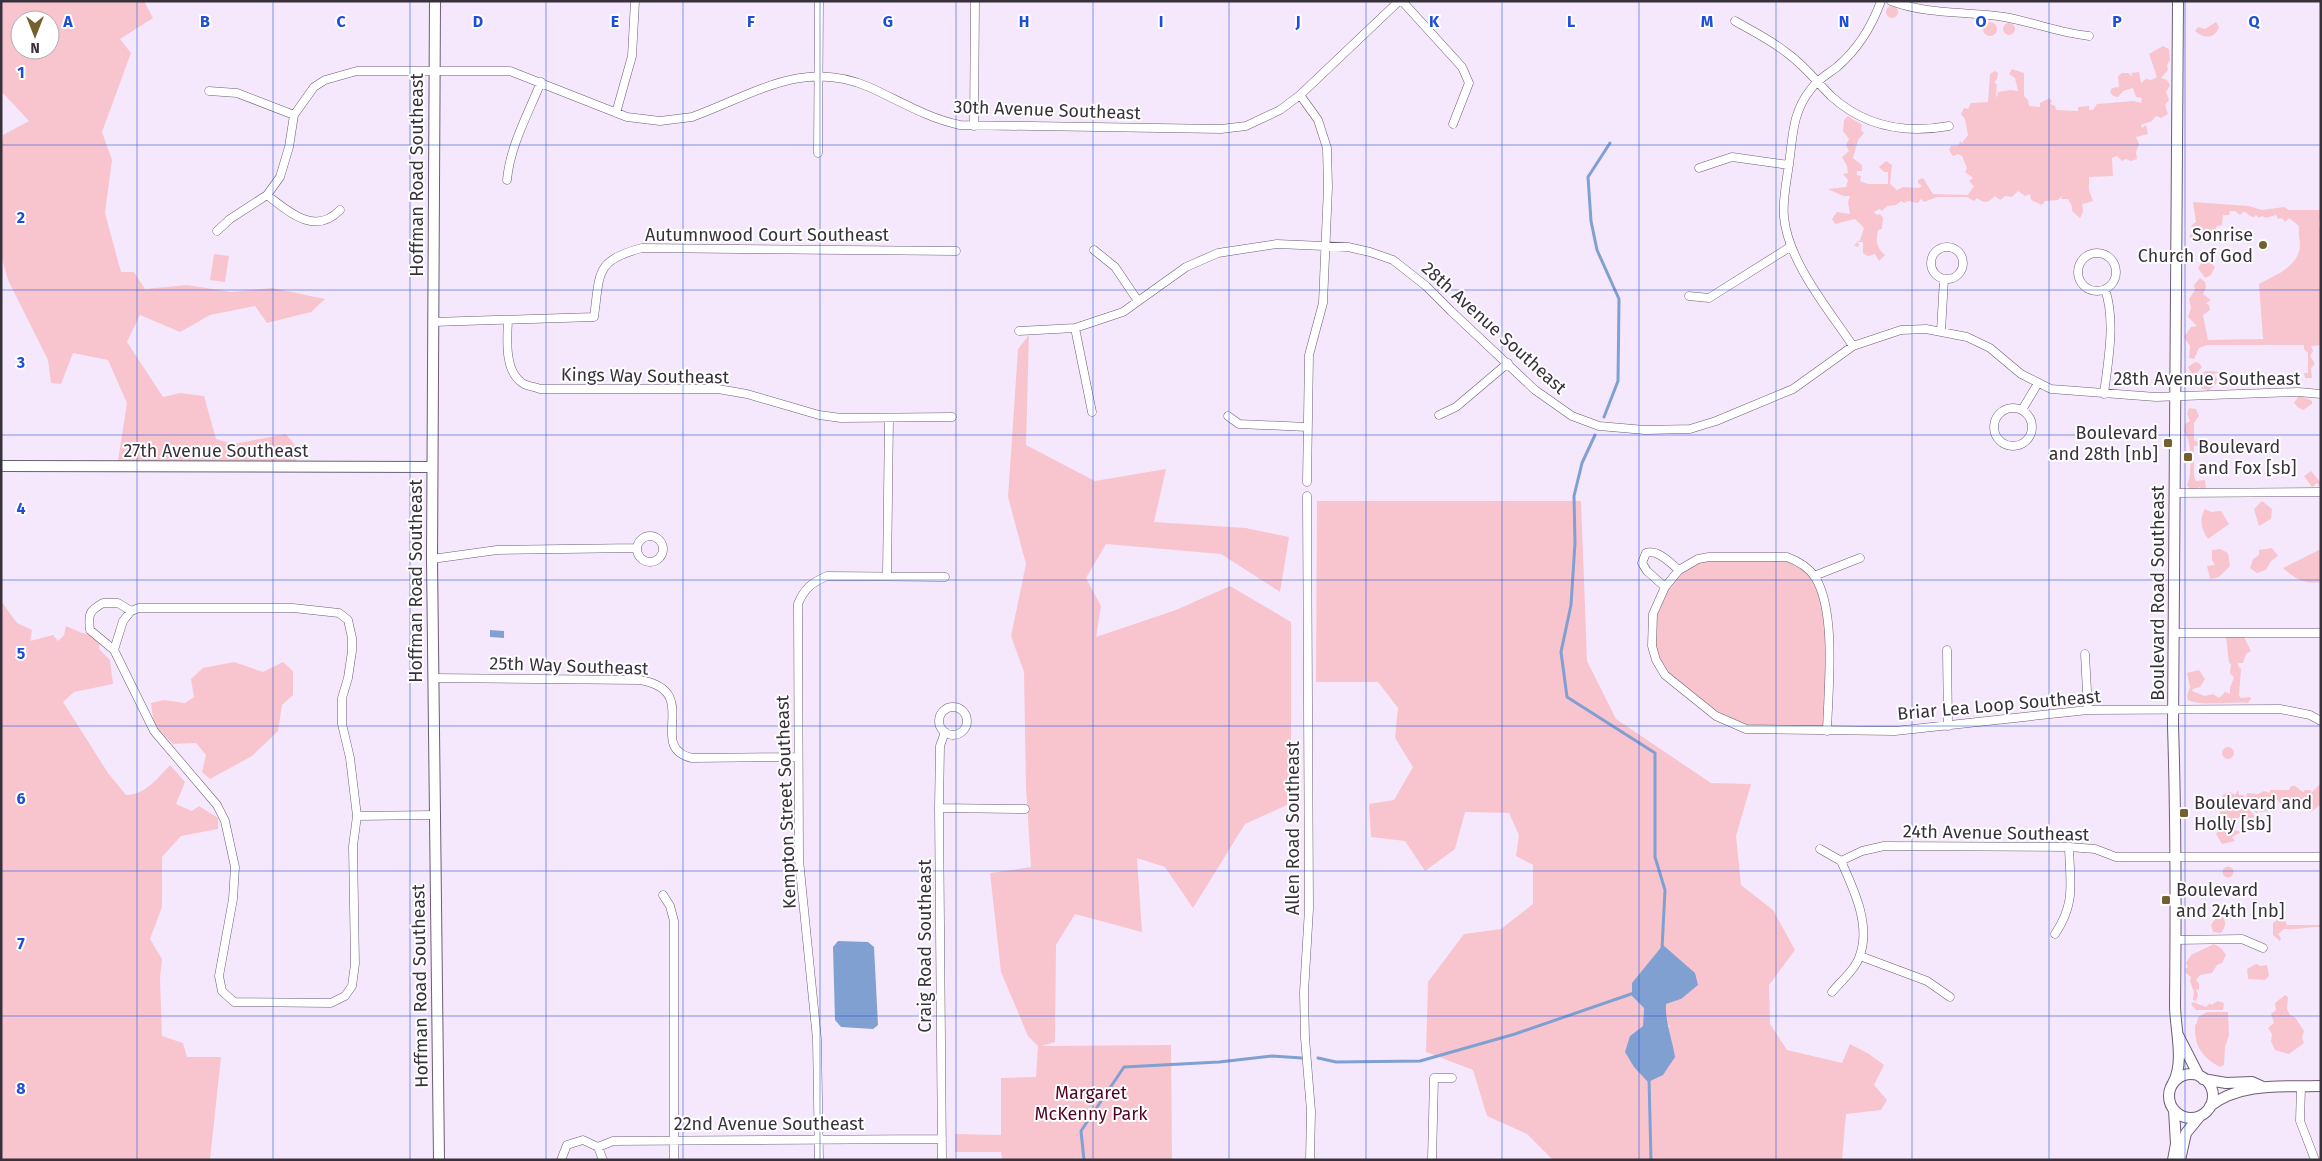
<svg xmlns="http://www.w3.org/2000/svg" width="2322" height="1161" font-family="'Fira Sans',sans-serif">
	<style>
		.green { fill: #f8c5ce; fill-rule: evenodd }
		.water { fill: #80a0d2 }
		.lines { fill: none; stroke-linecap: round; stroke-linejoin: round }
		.stream { stroke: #80a0d2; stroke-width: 3 }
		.minor-casing { stroke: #6c5e75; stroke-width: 9 }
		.tertiary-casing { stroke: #6c5e75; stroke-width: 12 }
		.minor { stroke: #fff; stroke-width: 8 }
		.tertiary { stroke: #fff; stroke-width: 10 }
		.grid { fill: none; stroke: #1d4ed8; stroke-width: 1; stroke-opacity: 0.55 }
		.poi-dot { fill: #745f2e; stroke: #fff; stroke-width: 2 }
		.labels { text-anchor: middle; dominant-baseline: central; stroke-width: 4; stroke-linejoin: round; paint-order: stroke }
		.street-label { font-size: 18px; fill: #37313b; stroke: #fff }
		.poi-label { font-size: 18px; fill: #37313b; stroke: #fff; text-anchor: start }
		.park-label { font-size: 18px; fill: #540423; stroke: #fff }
		.grid-label { font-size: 16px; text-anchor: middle; font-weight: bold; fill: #1d4ed8; stroke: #fff; stroke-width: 4; stroke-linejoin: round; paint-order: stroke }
	</style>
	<rect width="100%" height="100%" fill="#f5e8fd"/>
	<path class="green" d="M1,1h143l9,17 -33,21 11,14 -29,79 10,28 -7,53 16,59h13l11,17 42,-4 44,7 41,-4 53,11 -14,13 -44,11 -12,-17 -45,9 -30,17 -40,-17 -13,27 36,55 17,-4 24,3 12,43 17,5 53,-10 13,16 -4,17h-178l10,-64 -19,-43 -35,-7 -12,31 -10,-1 -3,-23 -40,-80 -7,-25v-106l2,-14 26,-14 -28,-30zM20,20h30v30h-30z
		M1886 12a6 6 0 1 1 12 0a6 6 0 1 1-12 0Z
		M2216,22l3,5c-4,12 -15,12 -24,4l3,-4 7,2z
		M1983 29a7 7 0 1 1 14 0a7 7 0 1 1-14 0Z
		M2003 29a6 6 0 1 1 12 0a6 6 0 1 1-12 0Z
		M2163,46l6,3 1,11 -3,5 1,5 -7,8 6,2 3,5 -4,7 3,8 -4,5 3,9 -7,4 -5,-2 -4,5 -11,4 1,3 4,-3 2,9 -12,3 3,7 -3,8 1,7 -6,2 -5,-2 -4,2 -5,-5 -5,2 1,18 -24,1v13l4,11 -10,3 -1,-4 1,12 -3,6 -8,-7v-5l-4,-7h-7l2,-4 -5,5 -13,1 -3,4 -11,-5 -1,-6 -5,2 -7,-5 -6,6 -7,-1 -5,4 -5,-4c-7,7 -10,8 -18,2l-3,3 -7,-4h-30l-13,5 -3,-3 -3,4 -10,-2 -4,2 -3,-2 -5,4 -9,1 -5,5 -3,-2 -5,3 3,3 3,-1 3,4 -1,11 -4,1c-2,12 -2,17 7,25l-6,6 -4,-7 -7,2 -5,-3v-11h-5l1,4 -2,1 -3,-2 6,-5 4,-12 -9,-9 -20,5 -3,-5 5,-7 13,2 -2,-12 2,-6h-7l-15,-7 18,-2 2,-7 -5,-6 5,-1 -1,-7 -5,-9 7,-6 -3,-6 3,-6 -6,-8 1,-11 4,-4 14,9 -1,5 3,3 -6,7 -5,18 9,7v6h-5v4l4,1 -1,5 8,3h20v-12h-4l-5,-5 7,-6 6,4 -2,19 7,6 6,-3 16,1 3,-2 -4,-3v-3l5,-2 10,16 35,1 6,-9 -5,-5 4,-3 -8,-6 2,-4 -5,-12 -4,-2 -5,2 -4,-6 2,-4 8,-1 1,-4 2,2 6,-8 -3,-16 -4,-5 3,-6 4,1 3,-6 17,-1 2,-28 5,-3 3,2 -1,6 -3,3 3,3 -1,11 1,1 1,-5 12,-2 8,1 -3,-13 -6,-4 3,-5 12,4v23l4,4 1,6 11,1v-4l10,-5 2,4 -2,2 5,2 1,4 22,1v-4l11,-1v4h4l4,-6 37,-3 7,2 1,-5 -6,-1 -3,-9 -10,3 -5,6 -5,-1 -3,-4 2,-4 7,-1 -1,-11 4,-3h6l5,4 -2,-4 8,-1 2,11 5,-4 5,1 6,-3 -8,-23z
		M2193,202l56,4 13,4 22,-3 5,3h32l-2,15 2,5v115l-10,1 2,5 -3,5 5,8 -4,4 1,10h-7l-1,-5h4v-20l-4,-4v-4h-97l-8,3 -5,11 -5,-1 1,-12 -6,-9 7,-10 6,-1 -9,-9 3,-9 -2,-9 6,-9 -1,-5 6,-7 5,4 1,5 -3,7 8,6 -5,3 3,2 1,5 -7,5c1,5 5,24 5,25l55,-1 -4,-55c15,-9 39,-16 41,-38 0,-7 -2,-13 -1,-20l-10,-8 -4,4 -3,-4 -4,1 -2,-4 -10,3 -4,-2 -3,2 -3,-3 -2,2 -4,-1 -6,-5 -4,4 -5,-4h-5l-1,4h-6l-1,10 -5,1 -3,7 -14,10 -6,-1 -5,-6 6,-5 -4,-5 5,-4z
		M214,254l15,2 -4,26 -15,-2z
		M2203,260l7,2 5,5 -4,8 -6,3 -7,-10z
		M1029,335l-3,110 69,36 71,-12 -12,53 92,6 43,9 -9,55 -59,-38 -115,-10 -20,34 15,28 -5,31 80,-27 54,-24 61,36v124l-4,59 -42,19 -52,84 -28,-41 -28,-9 5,74 -67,-18 -19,31 -1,97 -14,4 130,-1 1,115h-170l-1,-8h-46v-18l46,1v-57l35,-1 2,-31 -10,-10 -27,-64 -11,-99 41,-6 -5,-80 -2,-115 -13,-36 15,-72 -18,-67 10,-148z
		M2195,362l4,1 3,4 -6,7 -5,-1 -3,-6z
		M2207,371l14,1 -8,2 4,5 -1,5 -8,7 -2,-2h-4l-3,-6 -5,-3 5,-6z
		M2301,396l11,5v3l-9,6 -4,-2 -5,-5 4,-6z
		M2189,408l7,1 3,7 -5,7v17l6,3 -1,3h-5v30l2,5 9,-1 1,9h-4l-3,-2 -6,6 -6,-8c5,-9 5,-46 -3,-53l1,-8 5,-3 -3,-7z
		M2311,471l10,12v4l-4,-4 -5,4 -8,-11z
		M1317,501h264l6,160 29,58 95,64 40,1 -15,52 5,49 32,25 22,40 -26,35 1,39 17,26 55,13 8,-19 19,10 15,11 -10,20 13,15 -6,10 -35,4 -4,46h-289l-26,-26 -40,-18 -14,-46 -47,-18 2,-70 36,-48 37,-5 32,-25v-39l-17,-9 3,-21 -10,-22 -44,-1 -10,37 -30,22 -20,-30 -34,-4 -2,-33 25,-4 19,-33 -18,-29 3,-30 -20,-26h-62zM1646,968l35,31 -15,5 -1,16 5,7 -40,9 13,-10 1,-18 -12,-12v-13z
		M2262,501l10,8 -1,10 -12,7 -5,-17z
		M2205,509l6,3 10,-1 8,13 -21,15c-7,-10 -9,-20 -3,-30z
		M2272,548l6,8 -7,5 -5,9 -9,3 -7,-5 3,-9 6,-4v-5z
		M2220,549l8,4 2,13 -11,11 -9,2 -3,-13 8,-1 -3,-5v-10z
		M2321,549v33c-16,3 -27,-4 -38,-14z
		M1787,557l27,19 14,49 -1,106 -93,-6 -69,-50 -9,-15 -3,-46 26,-44 19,-11z
		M1,601l16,22 15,7 -2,11 23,-6 5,6 6,-6 2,-9 16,7 19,3 -2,13 11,11 3,24 -39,8 -11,10 45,71 18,22c19,0 31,-16 44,-30l15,17 -9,22 16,7 7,-5 19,12v11l-37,7 -19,21v50l-12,32 12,20 -2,19 2,58 21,7 4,14h34l-11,103h-209z
		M2231,632l12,3 8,16 -5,3 -3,9h-5v3l3,3 -2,26 2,3 9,-1 1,2 -3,4c-16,-2 -47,4 -60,-3l-1,-4 3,-9 -3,-14 12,-3 6,9 -5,8 -7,2 -1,2 13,5 8,-2 6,4 6,-6 5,2v-7l4,-9 -4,-5 1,-9 -2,-1 -3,-26z
		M234,662l29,10 20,-10 10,9v24l-11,10 -4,26 -26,25 -42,23 -8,-7 4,-17 -10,-12 -23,1 -19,-19 -3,-22 13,-3 21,3 9,-6 -3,-18 12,-11z
		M2222 753a6 6 0 1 1 12 0a6 6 0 1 1-12 0Z
		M2321,783l-1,22 -9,7 -9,-4 -1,-6 -5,2 -8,-2 -5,5 -8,-10 1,6 -3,4 -6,-4 1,8 -8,1 -1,-5 -2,6c-7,-2 -12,-14 -10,-20l11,1 6,-3 6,2v-3h19l2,-4h4l8,6 2,-2h5l2,2z
		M2238,790l1,5h4l2,2 -3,2v3l13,14 -4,4 -12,-3 -6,6 2,7 6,2 -9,5 3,4 -13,3 -6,-10 7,-11 -5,-16 6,-1 -3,-8 3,-4 6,-2 5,3z
		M2222.5 872a5.5 5.5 0 1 1 11 0a5.5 5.5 0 1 1-11 0Z
		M2220,912c5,8 8,12 1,21l-8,-1 -2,-7z
		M2280,918l4,1 3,6h34v2c-14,0 -24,3 -37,2l-6,5 3,4 -1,3 -7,-6v-12z
		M2214,944l7,4 5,7 -4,8 -5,2 -5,8 -12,2 -4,5 3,4v6l-3,-1 2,6 -2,6 -3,-1 1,-8 -4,-11 1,-4 -5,-4 -1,-4 3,-2 -2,-4 5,-8z
		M2256,964l5,2 6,-1 2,11 -4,4 -17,-1 -1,-10z
		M2285,995l3,2 -1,12 3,6 5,2 9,14 -2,7 2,5 -15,11 -14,-4 -4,-9 1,-7 -4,-6 6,-5 -3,-9 5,-4 -1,-7z
		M2218,1001l6,2 -1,7h-27l-5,-6 2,-2 13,5 4,-4 1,2z
		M2207,1012h21l1,23 -4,12 -1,18 -4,2c-18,-10 -26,-21 -25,-42l2,-2 1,-6z"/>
	<path class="water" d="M490,630l14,1v7l-14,-1z
		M838,941l30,1 6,5 4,78 -5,4 -32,-2 -6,-7 -2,-73z
		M1663,945l32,28 3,12 -17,14 -15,5c-1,18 6,34 9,53l-12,18 -15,7 -14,-15 -9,-15 5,-16 13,-10 1,-18 -12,-12v-13z"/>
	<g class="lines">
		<path class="stream" d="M1604,417l14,-36 1,-82 -22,-49 -6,-29 -3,-44 22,-34
			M1595,435l-13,28 -8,33 1,47 -4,62 -10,47 6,45 88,56v104l10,33 -3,59
			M1318,1058l18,4 84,-1 95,-27 119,-41
			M1649,1079l2,81
			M1084,1160l-3,-29 43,-64 95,-5 53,-6 30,2"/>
		<defs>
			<path id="minor" d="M1402,1l60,66 7,16 -16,41
				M1891,1c37,14 75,10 113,16 29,5 56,16 85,19
				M1735,21c17,10 36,19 52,32 17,12 30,29 44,43 34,31 74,38 118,30
				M209,91l28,2 57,22
				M1300,95l18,25 9,28 1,39 -5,116 -14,52 -2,127
				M616,113l16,-57 3,-55
				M974,126l1,-125
				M818,153l1,-152
				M1699,168l33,-11 57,8
				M507,180c3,-34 21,-66 34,-98
				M267,195c22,17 48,41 73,15
				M217,231l13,-12 37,-24 13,-18 9,-30 5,-32 20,-28 11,-7 32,-9h153l117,46 33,4 32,-4c61,-22 111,-59 177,-30 31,14 58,31 91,38l261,4 25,-3 34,-16 20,-15 99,-94
				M1931 263a16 16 0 1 1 32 0a16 16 0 1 1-32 0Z
				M1094,250l21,17 23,34
				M2078 272a19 19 0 1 1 38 0a19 19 0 1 1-38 0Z
				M1689,296l20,2 81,-51
				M508,320c-1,19 -4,53 16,64 4,2 11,3 16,5h178l29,5 72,21 22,3 111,-1
				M433,322l161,-5c6,-44 1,-57 48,-69l314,3
				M1075,328l17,84
				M1019,331l56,-3 48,-16 63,-45 32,-14 59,-9 71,3 22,5 23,8 33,26 25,25 84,79 37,26 27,10 46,4 45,-1 26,-8 77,-32 60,-43 48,-16 25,-1 41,8 23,11 31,26 30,15 105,8 142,-5 23,2
				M1941,331l3,-52
				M1853,346c-25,-37 -65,-85 -69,-129 -2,-20 4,-41 6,-61 3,-25 4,-46 21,-67 7,-10 17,-15 26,-22 21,-18 35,-41 44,-66
				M2104,394c4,-34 12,-72 1,-105
				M1994 427a19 19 0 1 1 38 0a19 19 0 1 1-38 0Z
				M2022,410l16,-27
				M1439,415l17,-8 52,-44
				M1228,416l11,8 68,3
				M2175,493l146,-1
				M1307,496l2,413 -5,83 1,46 6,73 -1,49
				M637 549a13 13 0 1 1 26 0a13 13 0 1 1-26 0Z
				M432,559l65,-9 140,-2
				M887,575l2,-157
				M1814,576l46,-18
				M1665,587l-18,-16 -5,-8 4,-10c12,-4 24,10 33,17
				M103,603h15l13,8 8,-3h154l46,5 9,7 4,18v13l-4,27 -6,20v26l8,34 7,58 -4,30 2,118 -3,22 -7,10 -14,7 -97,-1 -12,-11 -3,-15 14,-77 2,-32 -10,-46 -8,-16 -63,-74 -40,-81 -24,-20c-2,-16 -1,-19 13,-27z
				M2174,633h147
				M114,650l9,-29 8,-10
				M1947,650l1,76
				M2085,654l3,56
				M433,678l207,2c64,11 5,67 52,78l106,-1
				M939 721a14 14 0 1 1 28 0a14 14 0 1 1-28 0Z
				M1827,731c1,-40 10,-119 -12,-154 -6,-9 -17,-16 -28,-20h-78l-11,2 -19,11 -14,17 -12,27 -1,32 4,14 9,15 51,41 30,13 149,2 193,-21 192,-1 30,6 11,6
				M939,808l86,1
				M357,816l77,-1
				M1820,849l21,12 21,-10 22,-5 185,1 26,2 21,8h205
				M663,895l7,11 4,15v239
				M2055,934c21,-31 15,-51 14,-87
				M2175,940l67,-1 21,9
				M1860,956l67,25 23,16
				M1832,992c9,-11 24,-23 28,-37 11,-31 -7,-67 -19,-94
				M2301,1087l-1,34 15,39
				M598,1147l15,-6 329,-2
				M561,1160l6,-15 16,-5 15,7 5,13
				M819,1160l-2,-121 -18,-179 -1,-256c6,-15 13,-21 29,-28l118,1
				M942,1160l-3,-352 1,-62 5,-14
				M1432,1160l2,-82h18"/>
			<path id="tertiary" d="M435,1l-3,558 7,601
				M1,466l430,1
				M2178,1035l21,41
				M2169 1096a22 22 0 1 1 44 0a22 22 0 1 1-44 0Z
				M2203,1079l23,4 26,-1 11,5
				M2173,1083c12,-21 2,-54 2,-78 1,-93 1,-186 -2,-279l5,-725
				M2210,1106c31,-24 74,-19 111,-20
				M2173,1160l3,-16 -2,-34
				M2180,1160l6,-27 14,-17"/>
		</defs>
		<use href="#minor" class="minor-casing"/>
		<use href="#tertiary" class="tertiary-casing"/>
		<use href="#minor" class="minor"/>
		<use href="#tertiary" class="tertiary"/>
	</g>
	<path class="grid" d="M137,1v1159M273,1v1159M410,1v1159M546,1v1159M683,1v1159M820,1v1159M956,1v1159M1093,1v1159M1229,1v1159M1366,1v1159M1502,1v1159M1639,1v1159M1776,1v1159M1912,1v1159M2049,1v1159M2185,1v1159M1,145h2320M1,290h2320M1,435h2320M1,580h2320M1,726h2320M1,871h2320M1,1016h2320"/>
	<g class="poi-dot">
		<circle cx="2263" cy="245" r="5"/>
		<rect x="2163" y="438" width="10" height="10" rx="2.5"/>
		<rect x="2183" y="452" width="10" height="10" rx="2.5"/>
		<rect x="2179" y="808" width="10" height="10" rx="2.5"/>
		<rect x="2161" y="895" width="10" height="10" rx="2.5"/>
	</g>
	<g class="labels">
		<g class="street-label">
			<text transform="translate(1047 110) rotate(2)">30th Avenue Southeast</text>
			<text transform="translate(417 175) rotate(-90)">Hoffman Road Southeast</text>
			<text x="767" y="235">Autumnwood Court Southeast</text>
			<text transform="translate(1494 328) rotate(42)">28th Avenue Southeast</text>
			<text transform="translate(645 376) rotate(1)">Kings Way Southeast</text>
			<text x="2207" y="379">28th Avenue Southeast</text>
			<text x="216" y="451">27th Avenue Southeast</text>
			<text transform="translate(416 581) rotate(-90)">Hoffman Road Southeast</text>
			<text transform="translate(2158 593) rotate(-90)">Boulevard Road Southeast</text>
			<text transform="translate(569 666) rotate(2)">25th Way Southeast</text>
			<text transform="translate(1999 705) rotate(-5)">Briar Lea Loop Southeast</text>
			<text transform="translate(786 802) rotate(-92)">Kempton Street Southeast</text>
			<text transform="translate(1293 828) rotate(-90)">Allen Road Southeast</text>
			<text transform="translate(1996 833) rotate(1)">24th Avenue Southeast</text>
			<text transform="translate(925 946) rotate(-90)">Craig Road Southeast</text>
			<text transform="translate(420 986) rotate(-91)">Hoffman Road Southeast</text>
			<text x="769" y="1124">22nd Avenue Southeast</text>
		</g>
		<g class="poi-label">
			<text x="2253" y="235" text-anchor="end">Sonrise<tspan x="2253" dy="21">Church of God</tspan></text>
			<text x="2158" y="433" text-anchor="end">Boulevard<tspan x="2158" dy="21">and 28th [nb]</tspan></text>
			<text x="2198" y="447">Boulevard<tspan x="2198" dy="21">and Fox [sb]</tspan></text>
			<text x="2194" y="803">Boulevard and<tspan x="2194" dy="21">Holly [sb]</tspan></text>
			<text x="2176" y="890">Boulevard<tspan x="2176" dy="21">and 24th [nb]</tspan></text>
		</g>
		<g class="park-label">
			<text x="1091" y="1093">Margaret<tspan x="1091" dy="21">McKenny Park</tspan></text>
		</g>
	</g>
	<g class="grid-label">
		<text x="68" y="27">A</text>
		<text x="205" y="27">B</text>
		<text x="341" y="27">C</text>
		<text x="478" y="27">D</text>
		<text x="615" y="27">E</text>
		<text x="751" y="27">F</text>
		<text x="888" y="27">G</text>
		<text x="1024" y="27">H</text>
		<text x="1161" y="27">I</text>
		<text x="1298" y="27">J</text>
		<text x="1434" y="27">K</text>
		<text x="1571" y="27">L</text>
		<text x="1707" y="27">M</text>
		<text x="1844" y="27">N</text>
		<text x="1981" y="27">O</text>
		<text x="2117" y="27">P</text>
		<text x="2254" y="27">Q</text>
		<text x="21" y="78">1</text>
		<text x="21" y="223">2</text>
		<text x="21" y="368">3</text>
		<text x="21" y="514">4</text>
		<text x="21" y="659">5</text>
		<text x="21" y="804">6</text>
		<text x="21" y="949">7</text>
		<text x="21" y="1094">8</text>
	</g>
	<rect width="2322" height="1161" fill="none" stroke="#37313b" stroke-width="5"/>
	<g transform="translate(35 35) rotate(180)"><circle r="24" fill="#ffffff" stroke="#afadb1"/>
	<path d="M0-4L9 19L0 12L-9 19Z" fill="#745f2e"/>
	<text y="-8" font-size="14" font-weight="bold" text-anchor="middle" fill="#37313b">N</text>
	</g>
</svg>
